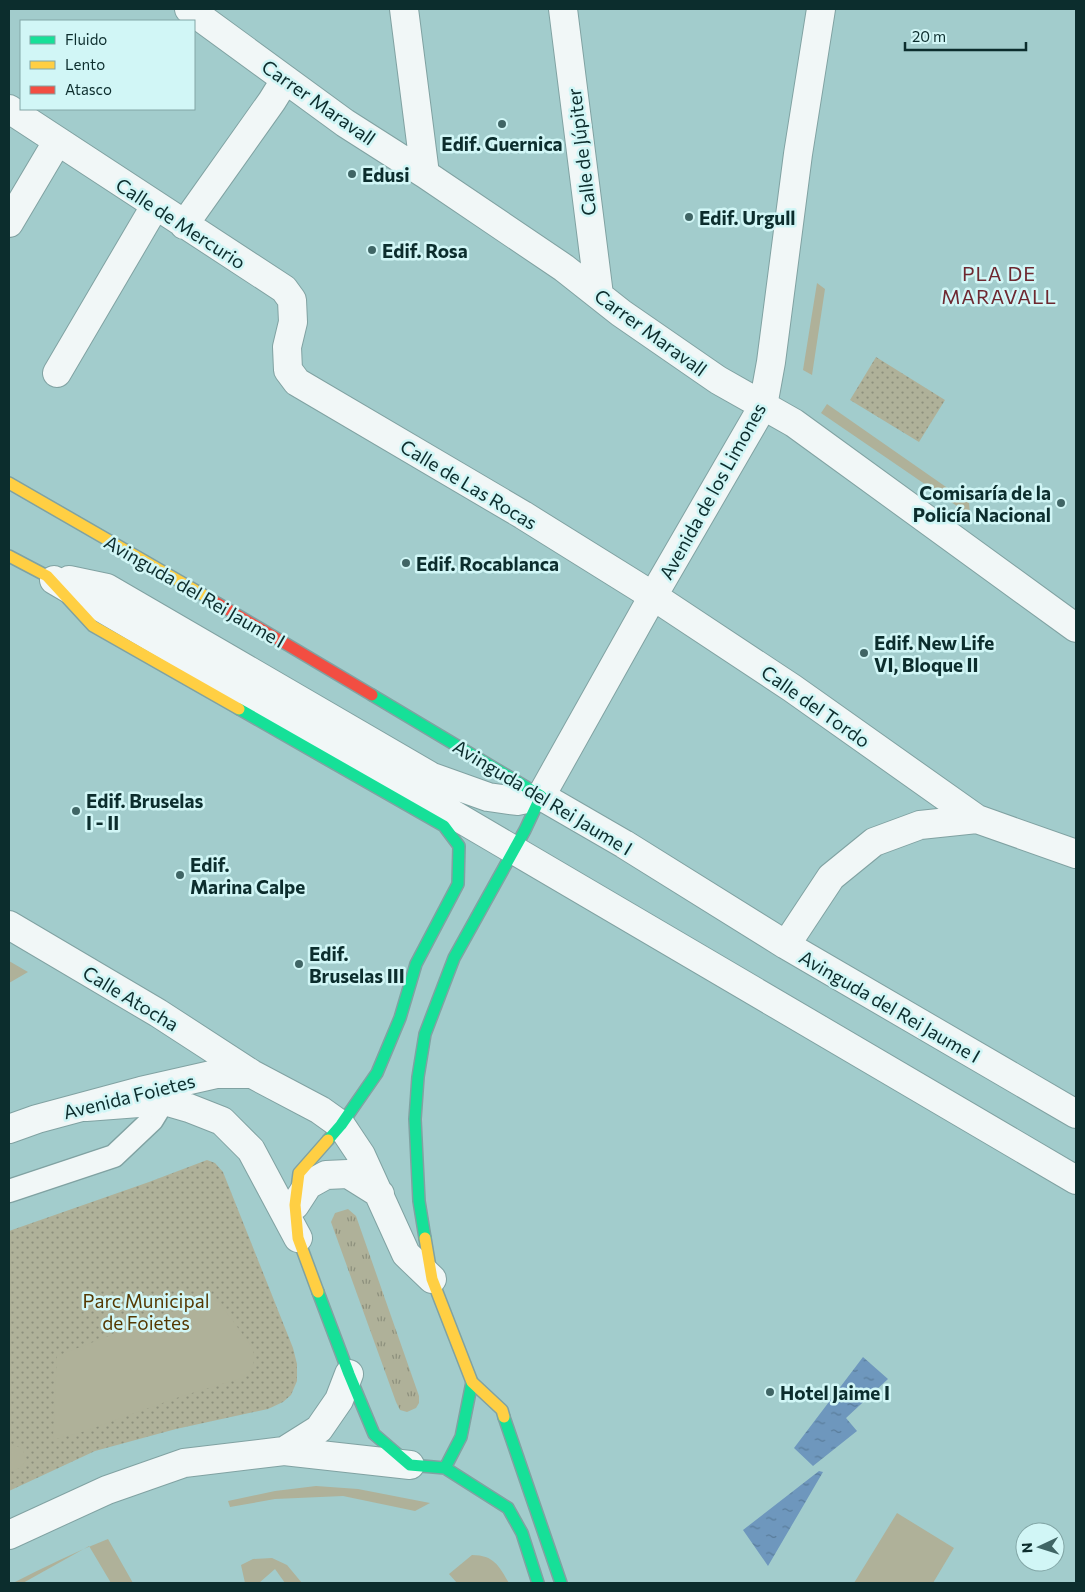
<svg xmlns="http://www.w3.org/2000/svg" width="1085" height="1592" font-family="Commissioner,sans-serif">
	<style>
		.grass { fill: url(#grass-tufts) }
		.park { fill: url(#park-dots) }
		.garden { fill: #afb199 }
		.water { fill: url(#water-ripples) }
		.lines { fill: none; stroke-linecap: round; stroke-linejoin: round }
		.lane-casing { stroke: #80a2a2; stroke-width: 25 }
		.street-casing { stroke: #80a2a2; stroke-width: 30 }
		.fast-casing { stroke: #80a2a2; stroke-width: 14 }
		.slow-casing { stroke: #80a2a2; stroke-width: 14 }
		.jam-casing { stroke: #80a2a2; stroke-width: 14 }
		.lane { stroke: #f1f7f7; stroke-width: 22 }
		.street { stroke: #f1f7f7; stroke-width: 28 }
		.fast { stroke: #16e098; stroke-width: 11 }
		.slow { stroke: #ffcf43; stroke-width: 11 }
		.jam { stroke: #f24e42; stroke-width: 11 }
		.poi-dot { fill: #406565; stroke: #d1f6f6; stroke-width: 2 }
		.labels { text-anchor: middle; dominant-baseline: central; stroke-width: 5; stroke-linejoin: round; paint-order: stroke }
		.street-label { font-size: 19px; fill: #0c2d2d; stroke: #d1f6f6 }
		.poi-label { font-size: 19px; font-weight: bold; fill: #0c2d2d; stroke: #d1f6f6; text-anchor: start }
		.park-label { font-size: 19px; fill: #553802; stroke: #d1f6f6 }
		.neighbourhood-label { font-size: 20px; letter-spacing: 1px; fill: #6e2830; stroke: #d1f6f6 }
	</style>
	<defs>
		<pattern id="grass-tufts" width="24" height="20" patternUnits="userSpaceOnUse" patternTransform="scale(1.25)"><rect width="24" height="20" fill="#afb199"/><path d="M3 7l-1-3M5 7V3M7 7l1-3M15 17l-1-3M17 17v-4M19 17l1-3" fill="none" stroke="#8d907d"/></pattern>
		<pattern id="park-dots" width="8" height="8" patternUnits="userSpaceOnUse" patternTransform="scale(1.25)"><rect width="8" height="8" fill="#afb199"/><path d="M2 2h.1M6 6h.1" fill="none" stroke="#8d907d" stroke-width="1.8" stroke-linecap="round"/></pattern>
		<pattern id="water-ripples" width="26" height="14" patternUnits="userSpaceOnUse" patternTransform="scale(1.25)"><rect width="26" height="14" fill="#6e97bd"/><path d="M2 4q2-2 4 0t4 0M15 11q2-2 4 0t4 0" fill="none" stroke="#597c9a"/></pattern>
	</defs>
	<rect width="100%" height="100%" fill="#a2cccc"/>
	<path class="grass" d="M348,1209l8,7 63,180v7l-3,5 -9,4 -7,-2 -4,-8 -65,-180 4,-9z"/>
	<path class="park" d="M876,357l69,43 -26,42 -69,-42z
		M207,1160l8,3 8,9 70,176 4,16v17l-6,14 -8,7 -15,7 -92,20 -81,22 -86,40v-260l140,-49z"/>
	<path class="garden" d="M817,283l8,6 -13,86 -9,-5z
		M827,404l142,99 1,12 -149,-102z
		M9,961l19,11 -19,11z
		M205,1299h8l6,3 33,45c5,14 1,23 -10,31l-60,18 -97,35 -32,9 4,-84z
		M9,1443l14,6 3,12 -6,7 -11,4z
		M316,1486l42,3 72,14 -15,8 -72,-15 -68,3 -45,8 -2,-6 47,-10z
		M897,1513l57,35 -21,35h-79z
		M108,1539l25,44h-22l-22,-37 -66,37h-10c31,-16 62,-31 95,-44z
		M472,1555c22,0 27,11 37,28h-52l-8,-9z
		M272,1558l15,7 15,18h-17l-10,-14 -16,14h-14l-4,-18 12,-6z"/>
	<path class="water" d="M863,1357l25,22 -42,39 11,13 -44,35 -19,-18z
		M819,1471l4,1 -55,94 -25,-36z"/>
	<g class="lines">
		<defs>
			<path id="lane" d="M9,1191l105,-35 38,-36 19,-31"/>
			<path id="street" d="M189,9l156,114 80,51 139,94 57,45 97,67 76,43 282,205
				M404,9l21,165
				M563,9l36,286
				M9,109l275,180 8,11 1,22 -6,25 1,23 9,12 226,133 130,81 139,92 185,131 99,35
				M9,223l48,-81
				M184,225l88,-124 13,-21
				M57,373l98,-167
				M54,580l1022,600
				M69,580l38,8 325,189 56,20 29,4 24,-5
				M541,796l112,-200 110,-190 8,-44 27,-208 23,-145
				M541,796l83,48 162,101 290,169
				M9,925l149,88 94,61 68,36 21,15 20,30 45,99 26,25
				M786,945l45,-68 43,-35 46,-17 57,-6
				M86,1107l79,-6 24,7 33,13 29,29 47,88
				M9,1129l28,-10 104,-28 75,-17h36
				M295,1205l13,-20 18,-10 22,-1 32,20
				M284,1451l35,-22 20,-29 10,-26
				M9,1535l98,-45 77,-27 100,-12 126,14"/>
			<path id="fast" d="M372,695l169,101 -16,34 -71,128 -29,76 -7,43 -3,42 4,82 6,37
				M239,709l205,117 15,20 -1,38 -42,80 -16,54 -23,55 -36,52 -13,15
				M318,1292l31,82 25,60 36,31 35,3 63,40 14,25 16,50
				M504,1417l57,166
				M445,1468l16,-31 11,-55"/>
			<path id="slow" d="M9,483l203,117
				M9,556l38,20 46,50 146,83
				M425,1238l7,41 40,103 30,28 2,7
				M318,1292l-20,-54 -3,-33 4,-32 29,-33"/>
			<path id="jam" d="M212,600l160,95"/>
		</defs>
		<use href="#lane" class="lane-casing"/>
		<use href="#street" class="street-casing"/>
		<use href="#fast" class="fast-casing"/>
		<use href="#slow" class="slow-casing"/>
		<use href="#jam" class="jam-casing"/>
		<use href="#lane" class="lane"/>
		<use href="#street" class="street"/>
		<use href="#fast" class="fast"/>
		<use href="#slow" class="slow"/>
		<use href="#jam" class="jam"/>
	</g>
	<g class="poi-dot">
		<circle cx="502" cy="124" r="5"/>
		<circle cx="352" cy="174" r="5"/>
		<circle cx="689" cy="217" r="5"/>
		<circle cx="372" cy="250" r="5"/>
		<circle cx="1061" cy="503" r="5"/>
		<circle cx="406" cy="563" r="5"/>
		<circle cx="864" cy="653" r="5"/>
		<circle cx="76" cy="811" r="5"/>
		<circle cx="180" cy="875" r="5"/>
		<circle cx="299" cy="964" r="5"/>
		<circle cx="770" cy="1392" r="5"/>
	</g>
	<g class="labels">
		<g class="street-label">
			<text transform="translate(319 102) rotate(35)">Carrer Maravall</text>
			<text transform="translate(581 152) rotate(-97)">Calle de Júpiter</text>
			<text transform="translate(181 223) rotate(33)">Calle de Mercurio</text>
			<text transform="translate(651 332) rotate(36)">Carrer Maravall</text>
			<text transform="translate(469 484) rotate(31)">Calle de Las Rocas</text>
			<text transform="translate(712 491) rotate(-61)">Avenida de los Limones</text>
			<text transform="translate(195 591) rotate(30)">Avinguda del Rei Jaume I</text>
			<text transform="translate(816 706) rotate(35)">Calle del Tordo</text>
			<text transform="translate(543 797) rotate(31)">Avinguda del Rei Jaume I</text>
			<text transform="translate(131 998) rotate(31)">Calle Atocha</text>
			<text transform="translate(890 1006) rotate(30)">Avinguda del Rei Jaume I</text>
			<text transform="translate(129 1096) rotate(-14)">Avenida Foietes</text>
		</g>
		<g class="poi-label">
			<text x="502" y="143" text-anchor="middle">Edif. Guernica</text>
			<text x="362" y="174">Edusi</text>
			<text x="699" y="217">Edif. Urgull</text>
			<text x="382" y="250">Edif. Rosa</text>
			<text x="1051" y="492" text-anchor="end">Comisaría de la<tspan x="1051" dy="22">Policía Nacional</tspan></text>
			<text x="416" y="563">Edif. Rocablanca</text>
			<text x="874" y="642">Edif. New Life<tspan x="874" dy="22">VI, Bloque II</tspan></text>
			<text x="86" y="800">Edif. Bruselas<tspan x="86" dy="22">I - II</tspan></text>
			<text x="190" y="864">Edif.<tspan x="190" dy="22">Marina Calpe</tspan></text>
			<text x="309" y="953">Edif.<tspan x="309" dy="22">Bruselas III</tspan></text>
			<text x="780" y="1392">Hotel Jaime I</text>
		</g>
		<g class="park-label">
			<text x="146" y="1300">Parc Municipal<tspan x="146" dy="22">de Foietes</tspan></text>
		</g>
		<g class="neighbourhood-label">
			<text x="999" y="273">PLA DE<tspan x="999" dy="23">MARAVALL</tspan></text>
		</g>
	</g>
	<rect width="1085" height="1592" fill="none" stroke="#0c2d2d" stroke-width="20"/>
	<rect x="20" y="20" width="175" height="90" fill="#d1f6f6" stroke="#82a6a6"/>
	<rect x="30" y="36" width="25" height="8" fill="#16e098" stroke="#82a6a6"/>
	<text x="65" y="45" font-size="15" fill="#0c2d2d">Fluido</text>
	<rect x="30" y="61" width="25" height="8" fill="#ffcf43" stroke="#82a6a6"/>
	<text x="65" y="70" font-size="15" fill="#0c2d2d">Lento</text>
	<rect x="30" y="86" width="25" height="8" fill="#f24e42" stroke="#82a6a6"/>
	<text x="65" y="95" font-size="15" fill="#0c2d2d">Atasco</text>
	<g transform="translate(1040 1547) rotate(266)"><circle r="24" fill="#d1f6f6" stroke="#82a6a6"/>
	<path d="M0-4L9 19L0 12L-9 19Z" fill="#406565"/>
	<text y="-8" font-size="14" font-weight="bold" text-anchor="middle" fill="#0c2d2d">N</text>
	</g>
	<path d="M905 42v8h121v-8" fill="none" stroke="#0c2d2d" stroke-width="2.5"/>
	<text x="912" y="42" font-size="15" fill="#0c2d2d" stroke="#d1f6f6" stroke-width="4" paint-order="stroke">20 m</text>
</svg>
